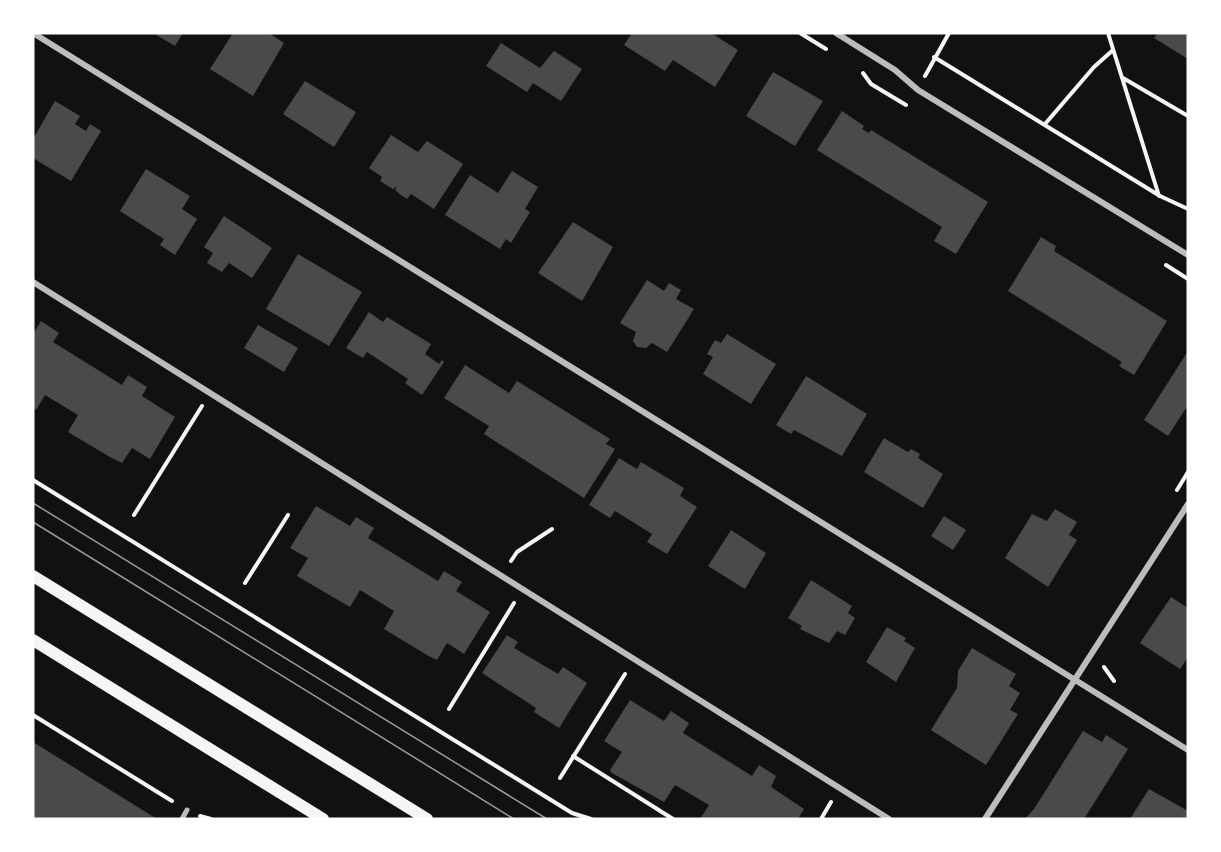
<svg xmlns="http://www.w3.org/2000/svg" width="1221" height="852" font-family="Raleway,sans-serif">
	<style>
		.building { fill: #4a4a4a }
		.lines { fill: none; stroke-linecap: round; stroke-linejoin: round }
		.path { stroke: #f5f5f5; stroke-width: 4 }
		.pedestrian { stroke: #bcbcbc; stroke-width: 5 }
		.minor { stroke: #bcbcbc; stroke-width: 6 }
		.secondary { stroke: #f5f5f5; stroke-width: 12 }
		.tram { stroke: #9a9a9a; stroke-width: 1.5 }
	</style>
	<rect width="100%" height="100%" fill="#111"/>
	<path class="building" d="M153,33h30l-8,13z
		M233,33h36l15,10 -31,53 -43,-27z
		M632,33h79l27,17 -23,37 -42,-27 -8,11 -41,-26z
		M1158,33h30v26l-34,-21z
		M501,43l39,25 14,-17 28,18 -21,32 -28,-18 -6,9 -41,-26z
		M773,72l50,29 -28,45 -49,-30z
		M305,81l51,31 -22,35 -51,-33z
		M55,101l25,15 -5,8 11,7 4,-7 11,7 -30,50 -38,-23v-19z
		M842,111l22,15 -2,3 7,4 2,-3 117,72 -32,52 -22,-13 8,-14 -125,-77z
		M391,135l27,17 9,-11 36,23 -29,45 -23,-15 -4,5 -6,-4 -6,-5 2,-4 -4,3 -13,-8 2,-4 -13,-9z
		M146,169l44,27 -8,13 15,10 -22,36 -15,-10 4,-6 -44,-28z
		M512,171l26,16 -13,22 5,3 -19,31 -5,-4 -6,10 -55,-34 25,-40 28,18z
		M224,216l48,32 -20,30 -23,-15 -7,9 -15,-9 6,-10 -9,-6z
		M573,222l40,25 -31,54 -44,-28z
		M1041,237l15,9 -2,5 113,70 -33,54 -15,-9 3,-4 -114,-71z
		M298,254l64,38 -33,54 -63,-37z
		M647,280l17,11 5,-8 12,7 -5,9 18,10 -27,43 -15,-9 -6,5 -9,-1 -4,-6 3,-9 -16,-9z
		M369,312l14,10 4,-5 44,27 -6,10 14,10 3,-4 2,2 -22,33 -17,-12 3,-4 -41,-27 -4,6 -17,-10z
		M41,321l18,12 -6,9 69,43 6,-10 19,12 -5,9 33,21 -25,42 -18,-11 -10,15 -12,-6 -42,-25 10,-17 -33,-20 -9,15 -3,-2v-79l2,2z
		M258,325l40,23 -14,24 -40,-24z
		M727,334l49,30 -25,40 -48,-30 10,-17 -6,-3 8,-14 6,3z
		M1188,351v54l-20,31 -24,-16z
		M465,365l44,28 8,-12 93,58 -4,5 9,5 -31,49 -100,-64 5,-8 -45,-28z
		M806,376l61,38 -25,42 -48,-26 -3,4 -15,-9z
		M884,438l24,14 3,-3 9,5 -2,4 25,16 -20,34 -59,-36z
		M619,458l18,11 4,-7 43,26 -4,8 17,11 -30,47 -20,-12 5,-8 -37,-23 -5,7 -21,-13z
		M316,506l34,20 6,-9 18,11 -6,10 70,43 6,-10 18,11 -6,9 34,21 -26,42 -17,-11 -10,17 -10,-5 -43,-26 10,-18 -34,-21 -10,17 -53,-31 11,-18 -18,-10z
		M1055,509l22,13 -8,13 8,5 -29,47 -43,-29 27,-44 15,7z
		M944,516l22,14 -13,20 -22,-14z
		M731,530l35,23 -21,36 -37,-23z
		M811,580l41,26 -4,7 7,5 -10,17 -8,-4 -8,12 -29,-14 2,-3 -14,-8z
		M1171,597l17,11v49l-8,12 -40,-26z
		M887,627l19,11 -2,3 11,7 -19,34 -30,-20z
		M507,635l11,7 -4,6 17,10 27,16 5,-7 24,16 -28,45 -25,-16 2,-4 -54,-35z
		M972,648l44,26 -7,12 11,7 -10,17 8,4 -32,51 -55,-35 26,-42 1,-17z
		M630,700l34,21 7,-10 18,12 -6,10 69,43 7,-11 17,11 -5,11 33,22 -6,10h-98l9,-14 -34,-20 -11,17 -52,-29 -2,-3 12,-18 -18,-11z
		M1083,731l19,11 4,-7 22,14 -44,70h-59l9,-10z
		M33,742l124,77h-124z
		M1149,789l39,22v8h-58z"/>
	<g class="lines">
		<path class="path" d="M800,33l26,16
			M1108,33l51,163
			M934,57l226,139 28,13
			M863,73l8,11 35,21
			M925,76l24,-43
			M1123,78l65,38
			M1045,124l49,-57 19,-17
			M1166,265l22,14
			M33,480l539,333 19,6
			M1177,490l11,-18
			M134,515l68,-109
			M511,561l6,-9 35,-23
			M245,583l43,-68
			M1104,667l10,14
			M449,709l65,-106
			M33,715l139,86
			M573,756l100,63
			M560,778l65,-104
			M200,816l11,3
			M821,819l10,-17"/>
		<path class="pedestrian" d="M182,819l5,-9"/>
		<path class="minor" d="M33,33l1155,717
			M836,33l59,37 23,20 270,165
			M33,282l856,537
			M985,819l203,-315"/>
		<path class="secondary" d="M33,576l394,243
			M33,640l290,179"/>
		<path class="tram" d="M33,503l514,316
			M33,522l481,297"/>
	</g>
	<rect width="1221" height="852" fill="none" stroke="#ffffff" stroke-width="69"/>
</svg>
